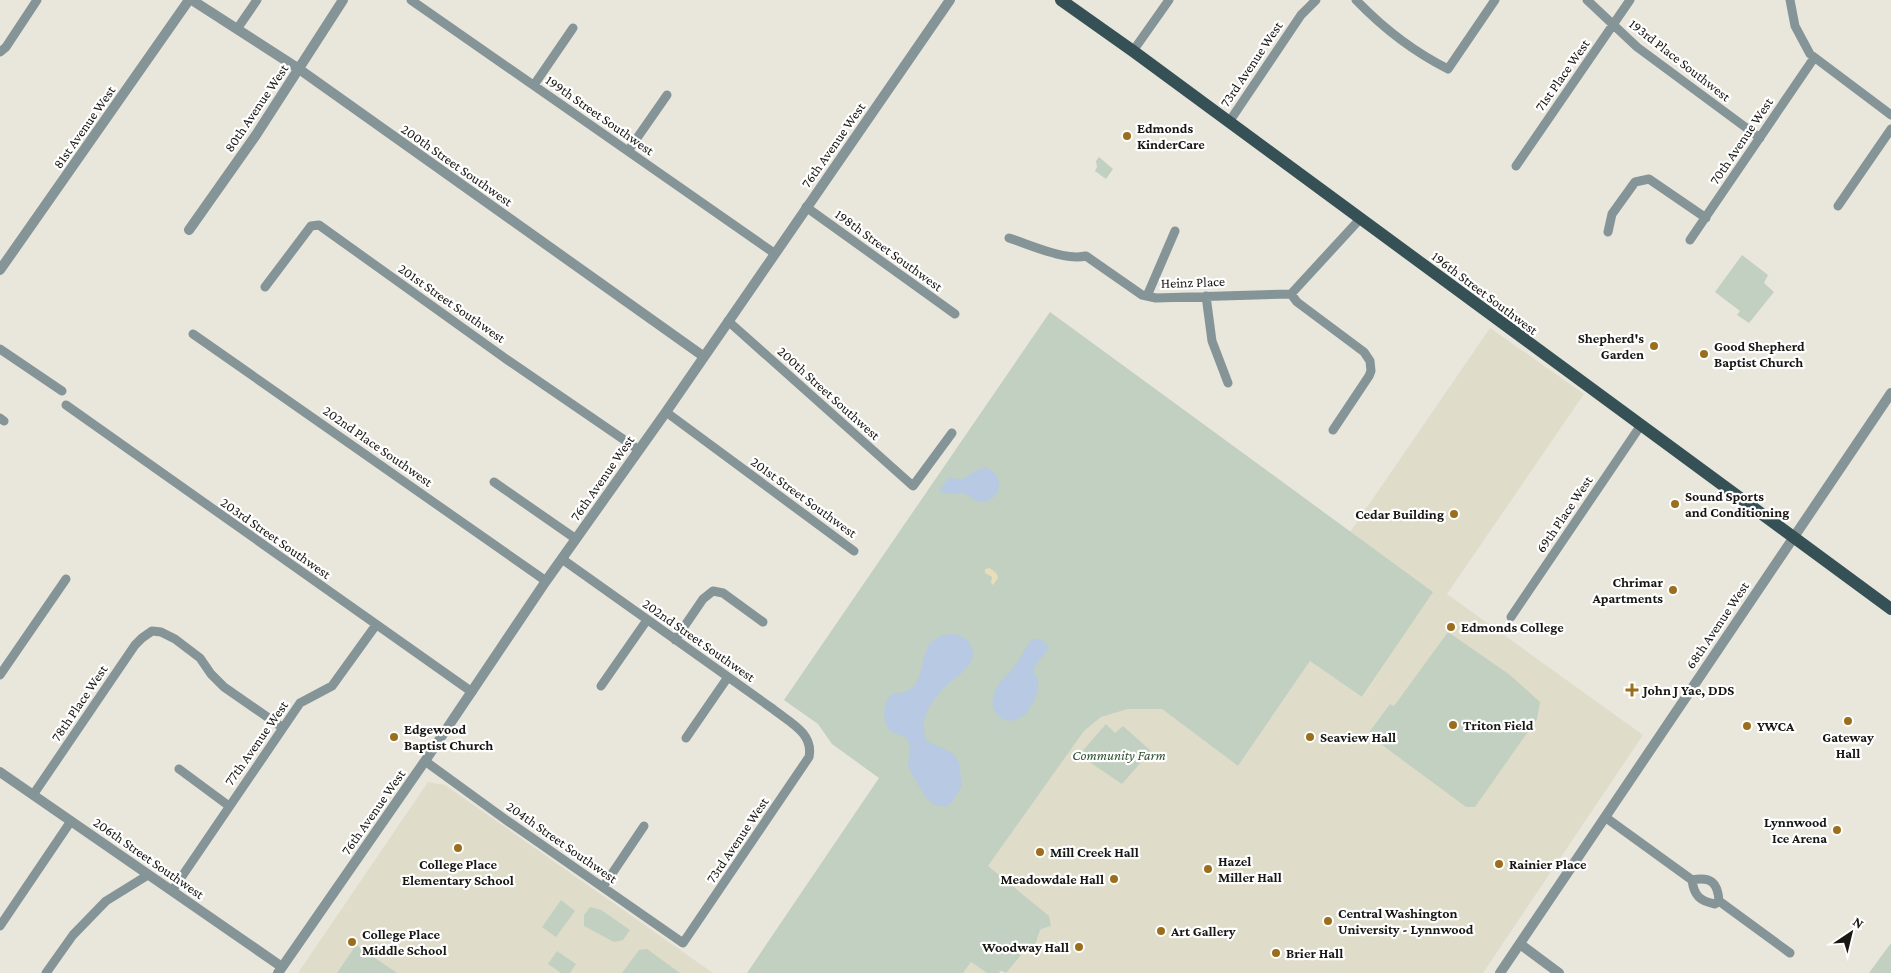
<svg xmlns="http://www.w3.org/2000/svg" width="1891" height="973" font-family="'Crimson Pro',serif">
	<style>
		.built { fill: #e0dcca }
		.green { fill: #c1d0c0 }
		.sand { fill: #e7ddb8 }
		.water { fill: #b7c9e3 }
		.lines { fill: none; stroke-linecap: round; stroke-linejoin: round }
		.minor { stroke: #849497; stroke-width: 9 }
		.tertiary { stroke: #849497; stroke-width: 10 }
		.primary { stroke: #355156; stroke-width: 12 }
		.poi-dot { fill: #9b6e1e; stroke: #fff; stroke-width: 2 }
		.labels { text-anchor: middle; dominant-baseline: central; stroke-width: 4.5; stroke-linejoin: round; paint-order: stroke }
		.street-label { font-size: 14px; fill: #181713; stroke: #fff }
		.poi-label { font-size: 14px; font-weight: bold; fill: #181713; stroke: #fff; text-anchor: start }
		.park-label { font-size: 14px; font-style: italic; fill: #2f512d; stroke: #fff }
	</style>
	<rect width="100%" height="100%" fill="#e9e6dc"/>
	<path class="built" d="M1490,328l94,66 -137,200 196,141 -160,238h-477l16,-19 14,-8v-9l5,-8 9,-3 -62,-60 96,-135 17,-14 27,-8h34l76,57 72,-105 53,36 69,-105 -82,-60z
		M428,782l17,3 268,188h-415z
		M971,962l16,11h-24z"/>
	<path class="green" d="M1099,157l14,12 -7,10 -11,-8 2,-4 -1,-6z
		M1742,255l26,20 -4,8 10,9 -25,31 -12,-8 3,-4 -25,-19z
		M1050,312l383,280 -71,105 -52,-36 -72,105 -76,-57h-34l-27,8 -17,14 -96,135 61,50 2,10 -10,3c-5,8 -4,15 -8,24l-11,1 -16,19 -5,-2 -2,2h-12l-16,-11 -8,11h-216l132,-195 -47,-34 -14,-20 -34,-24z
		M1448,632l62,43 30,27 -3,17 -62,88h-9l-96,-71v-5l20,-27 4,2z
		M1106,724l9,9 8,-7 28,25 -29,33 -43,-29z
		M561,900l14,11 -19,26 -14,-10z
		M590,907l11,3 29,20 -7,10 -9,2 -30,-16v-11z
		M1891,943v30h-22z
		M356,945l41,28h-60z
		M647,949l33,24h-58l17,-23z
		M557,951l19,13 -6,9h-9l-13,-9z"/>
	<path class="sand" d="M990,568l7,6 1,4 -5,7 -2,-2 1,-6 -7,-4v-4z"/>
	<path class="water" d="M985,467c24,9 14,36 -5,35 -6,-1 -11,-7 -17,-9l-8,1 -16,-2 9,-14 15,1 7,-5z
		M950,634c9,1 15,2 20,10 11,19 -12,31 -24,42 -8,8 -16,18 -20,28 -4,9 -2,18 0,27l27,12 6,10 3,23 -9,15 -7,6 -11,-2 -9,-7 -18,-31 2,-21 -3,-8 -18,-7c-7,-13 -7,-27 4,-38 10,1 18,-3 24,-11 11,-23 2,-43 33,-48z
		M1033,639c8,0 12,2 16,9 -4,6 -13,14 -15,22 0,5 3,6 4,10 1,13 -3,22 -11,32 -15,18 -38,6 -34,-15 3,-14 17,-24 25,-35 5,-8 8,-16 15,-23z"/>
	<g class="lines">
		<path class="minor" d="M411,0l363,253
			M1356,0c26,27 58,52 92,69l47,-69
			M1587,0l50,47 123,91
			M1790,0l5,26 15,28 81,61
			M237,29l20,-29
			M1133,51l36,-51
			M0,52l6,-5 31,-47
			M534,85l39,-57
			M1229,122l72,-107 15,-15
			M628,151l39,-56
			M1516,166l114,-166
			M1838,206l53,-77
			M806,207l149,107
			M1608,232l4,-18 23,-32 14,-3 57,39
			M1009,238c22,7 56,23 77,18l56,39 14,3 135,-4 69,-75
			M1690,240l124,-182
			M265,287l46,-61 8,-1 190,136 130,89
			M1291,294l6,8 67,50 6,9 1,10 -2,5 -36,54
			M1147,296l28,-65
			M1206,296l6,45 16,42
			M728,321l185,165 39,-53
			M193,334l353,247
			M0,349l62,42
			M66,405l406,287
			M666,412l188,139
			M0,418l4,3
			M494,482l82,57
			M1511,617l130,-192
			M675,640l28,-41 10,-8 10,2 40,29
			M0,675l66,-96
			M601,686l46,-66
			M686,738l42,-61
			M425,761l84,61 174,121 126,-186c5,-24 -20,-35 -36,-48l-211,-150
			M179,769l50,37
			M33,795l102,-150 7,-7 10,-7 9,1 14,7 25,19 11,16 13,13 59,41
			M1605,817l87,63c19,-4 26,3 27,21
			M1692,880c2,16 8,21 23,24l4,-3
			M603,887l41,-61
			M172,891l128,-188 32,-17 44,-61
			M1719,901l71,52
			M0,926l71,-105
			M46,973l27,-38 33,-34 42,-26"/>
		<path class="tertiary" d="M192,0l107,69 404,287
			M189,230l67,-95 87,-135
			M0,270l189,-270
			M0,772l282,195
			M1520,944l39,29
			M278,973l147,-212 121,-180 120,-169 284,-412
			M1500,973l391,-580"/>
		<path class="primary" d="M1061,0l72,51 758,558"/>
	</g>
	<g class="poi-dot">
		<circle cx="1127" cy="136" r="5"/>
		<circle cx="1654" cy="346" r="5"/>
		<circle cx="1704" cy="354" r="5"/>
		<circle cx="1675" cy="504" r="5"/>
		<circle cx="1454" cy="514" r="5"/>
		<circle cx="1673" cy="590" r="5"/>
		<circle cx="1451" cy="627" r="5"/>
		<path d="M1629.5 682.5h5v5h5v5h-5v5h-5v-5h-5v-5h5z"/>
		<circle cx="1848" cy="721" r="5"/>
		<circle cx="1453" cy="725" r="5"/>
		<circle cx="1747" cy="726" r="5"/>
		<circle cx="394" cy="737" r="5"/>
		<circle cx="1310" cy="737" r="5"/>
		<circle cx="1837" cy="830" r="5"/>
		<circle cx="458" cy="848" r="5"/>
		<circle cx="1040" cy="852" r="5"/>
		<circle cx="1499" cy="864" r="5"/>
		<circle cx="1208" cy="869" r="5"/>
		<circle cx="1114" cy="879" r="5"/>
		<circle cx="1328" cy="921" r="5"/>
		<circle cx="1161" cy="931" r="5"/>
		<circle cx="352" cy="942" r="5"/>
		<circle cx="1079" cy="947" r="5"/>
		<circle cx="1276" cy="953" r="5"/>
	</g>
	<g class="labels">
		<g class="street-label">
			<text transform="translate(1680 60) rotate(38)">193rd Place Southwest</text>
			<text transform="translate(1251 64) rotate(-56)">73rd Avenue West</text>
			<text transform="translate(1562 75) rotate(-55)">71st Place West</text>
			<text transform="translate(256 108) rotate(-56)">80th Avenue West</text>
			<text transform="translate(600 115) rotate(35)">199th Street Southwest</text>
			<text transform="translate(84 127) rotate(-55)">81st Avenue West</text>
			<text transform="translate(1741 141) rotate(-56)">70th Avenue West</text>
			<text transform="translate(833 145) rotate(-55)">76th Avenue West</text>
			<text transform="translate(457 165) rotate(35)">200th Street Southwest</text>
			<text transform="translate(889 250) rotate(36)">198th Street Southwest</text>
			<text transform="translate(1193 282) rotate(-2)">Heinz Place</text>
			<text transform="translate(1485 293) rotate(37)">196th Street Southwest</text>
			<text transform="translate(452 303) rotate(35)">201st Street Southwest</text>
			<text transform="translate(829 393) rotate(42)">200th Street Southwest</text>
			<text transform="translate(378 446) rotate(35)">202nd Place Southwest</text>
			<text transform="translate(602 478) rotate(-55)">76th Avenue West</text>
			<text transform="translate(804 497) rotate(36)">201st Street Southwest</text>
			<text transform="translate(1564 514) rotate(-56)">69th Place West</text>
			<text transform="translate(276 538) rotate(35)">203rd Street Southwest</text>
			<text transform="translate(1717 625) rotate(-56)">68th Avenue West</text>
			<text transform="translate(699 640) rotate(35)">202nd Street Southwest</text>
			<text transform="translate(79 703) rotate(-56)">78th Place West</text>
			<text transform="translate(256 743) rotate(-55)">77th Avenue West</text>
			<text transform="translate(373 812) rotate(-55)">76th Avenue West</text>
			<text transform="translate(737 840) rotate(-56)">73rd Avenue West</text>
			<text transform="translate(562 842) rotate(35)">204th Street Southwest</text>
			<text transform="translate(149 858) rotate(35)">206th Street Southwest</text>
		</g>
		<g class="poi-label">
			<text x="1137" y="128">Edmonds<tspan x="1137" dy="16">KinderCare</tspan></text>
			<text x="1644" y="338" text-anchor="end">Shepherd's<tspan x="1644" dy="16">Garden</tspan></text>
			<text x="1714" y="346">Good Shepherd<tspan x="1714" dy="16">Baptist Church</tspan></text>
			<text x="1685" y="496">Sound Sports<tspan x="1685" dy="16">and Conditioning</tspan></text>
			<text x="1444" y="514" text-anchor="end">Cedar Building</text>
			<text x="1663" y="582" text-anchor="end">Chrimar<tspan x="1663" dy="16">Apartments</tspan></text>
			<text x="1461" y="627">Edmonds College</text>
			<text x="1643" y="690">John J Yae, DDS</text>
			<text x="1463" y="725">Triton Field</text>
			<text x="1757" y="726">YWCA</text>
			<text x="404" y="729">Edgewood<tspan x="404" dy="16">Baptist Church</tspan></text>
			<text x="1320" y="737">Seaview Hall</text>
			<text x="1848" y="737" text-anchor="middle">Gateway<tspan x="1848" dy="16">Hall</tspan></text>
			<text x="1827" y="822" text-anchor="end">Lynnwood<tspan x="1827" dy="16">Ice Arena</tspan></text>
			<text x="1050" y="852">Mill Creek Hall</text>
			<text x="1218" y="861">Hazel<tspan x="1218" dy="16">Miller Hall</tspan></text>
			<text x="458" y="864" text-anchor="middle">College Place<tspan x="458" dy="16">Elementary School</tspan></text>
			<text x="1509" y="864">Rainier Place</text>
			<text x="1104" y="879" text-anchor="end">Meadowdale Hall</text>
			<text x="1338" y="913">Central Washington<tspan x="1338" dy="16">University - Lynnwood</tspan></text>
			<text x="1171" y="931">Art Gallery</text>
			<text x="362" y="934">College Place<tspan x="362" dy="16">Middle School</tspan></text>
			<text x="1069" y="947" text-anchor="end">Woodway Hall</text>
			<text x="1286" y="953">Brier Hall</text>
		</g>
		<g class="park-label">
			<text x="1119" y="755">Community Farm</text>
		</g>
	</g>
	<g transform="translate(1851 933) rotate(35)" stroke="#ffffff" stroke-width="4" paint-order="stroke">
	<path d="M0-4L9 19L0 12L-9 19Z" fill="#181713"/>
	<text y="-8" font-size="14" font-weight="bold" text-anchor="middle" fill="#181713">N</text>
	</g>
</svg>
